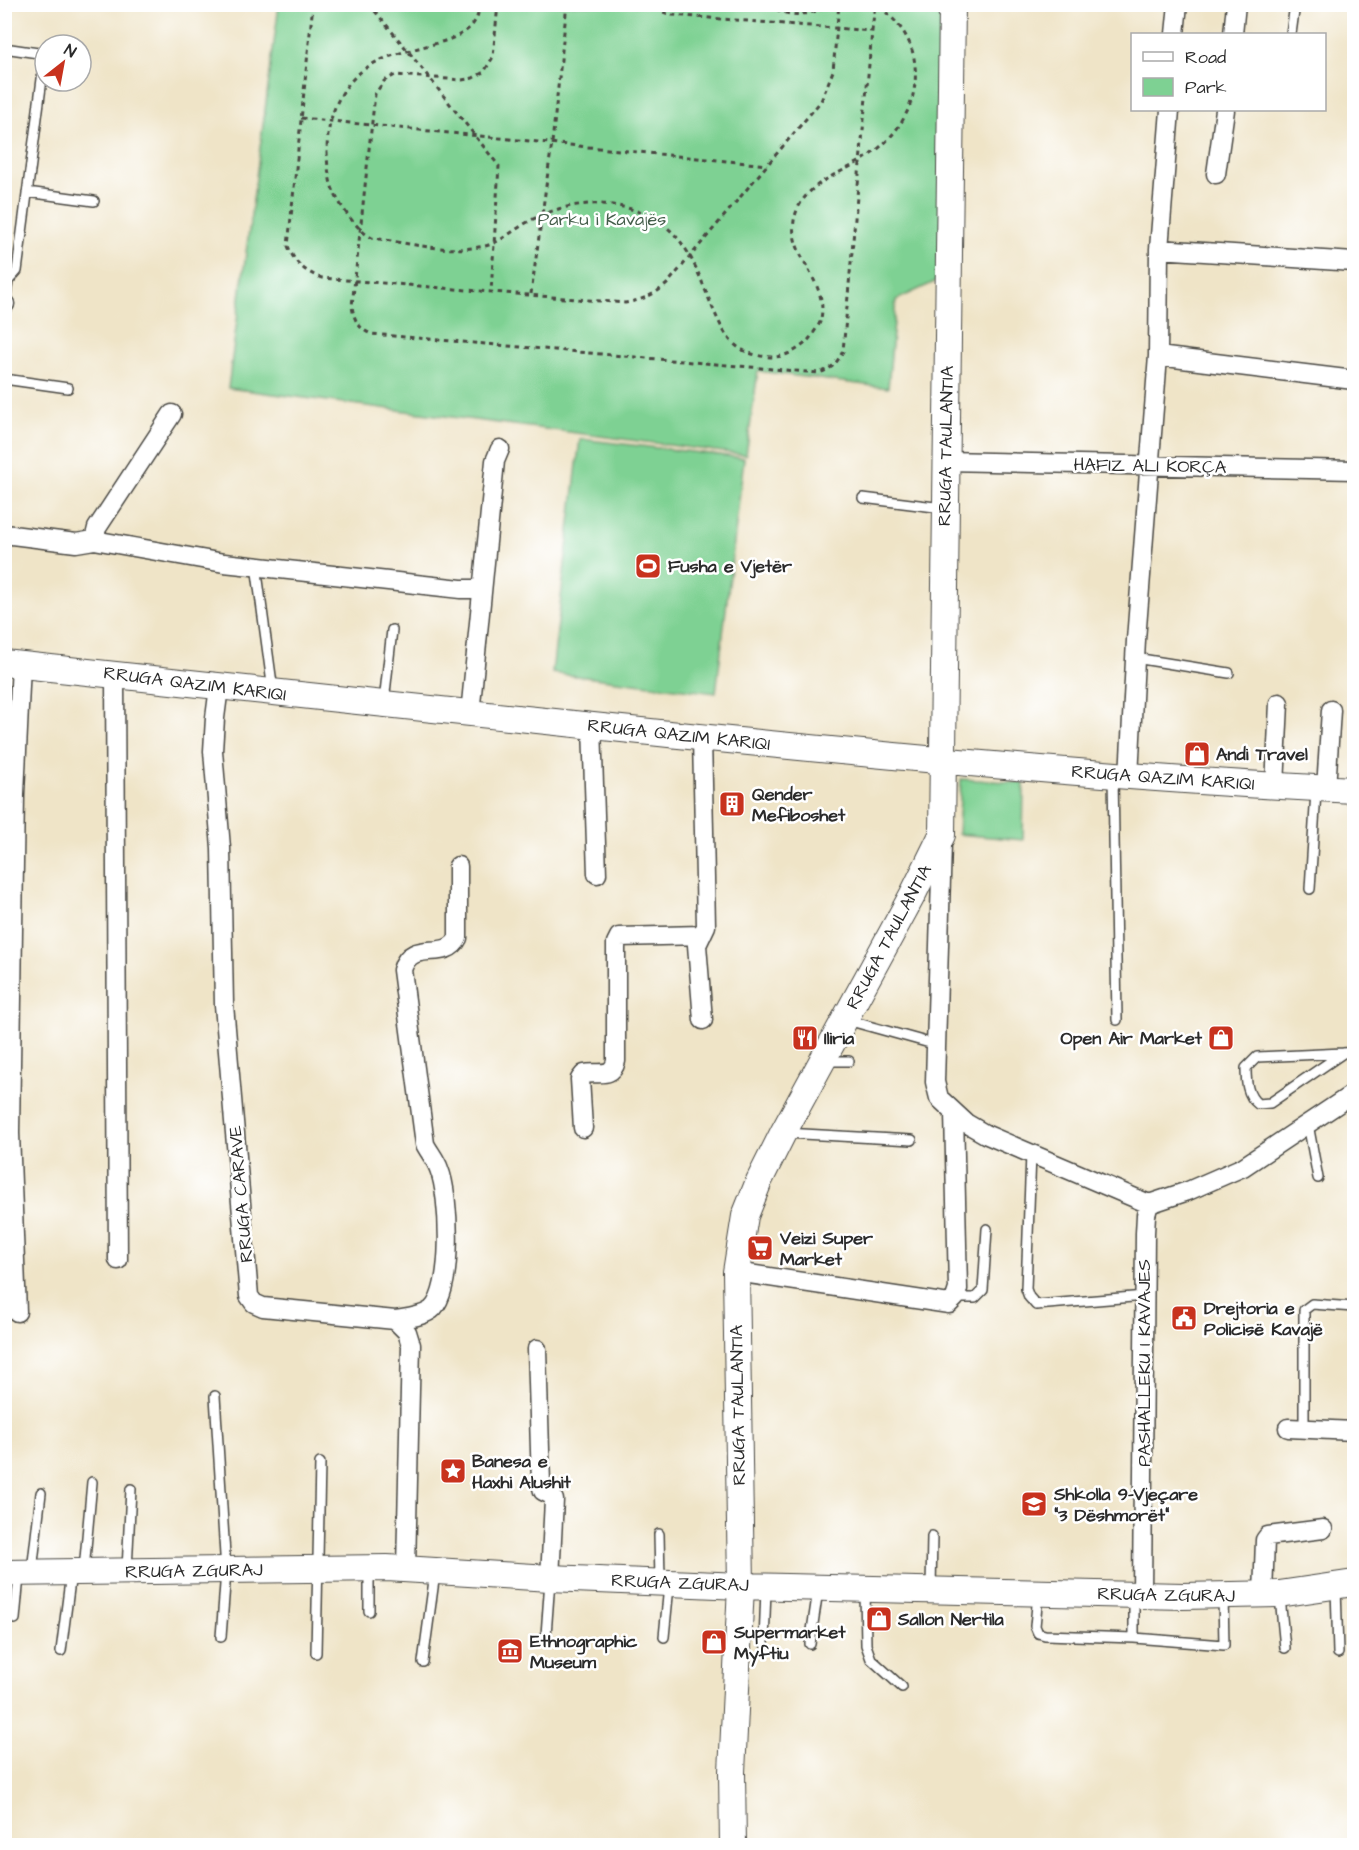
<svg xmlns="http://www.w3.org/2000/svg" width="1359" height="1850" font-family="'Architects Daughter',sans-serif">
	<style>
		.green { fill: #7ed193; stroke: #547e5f; stroke-width: 1.5 }
		.lines { fill: none; stroke-linecap: round; stroke-linejoin: round }
		.lane-casing { stroke: #484742; stroke-width: 12 }
		.street-casing { stroke: #484742; stroke-width: 21 }
		.secondary-casing { stroke: #484742; stroke-width: 28 }
		.path { stroke: #484742; stroke-width: 3; stroke-dasharray: 4.5 4.5; stroke-linecap: butt }
		.lane { stroke: #fff; stroke-width: 9 }
		.street { stroke: #fff; stroke-width: 18 }
		.secondary { stroke: #fff; stroke-width: 26 }
		.labels { text-anchor: middle; dominant-baseline: central; stroke-width: 5; stroke-linejoin: round; paint-order: stroke }
		.park-label { font-size: 18px; fill: #445d4a; stroke: #fff }
		.street-label { font-size: 18px; fill: #2b2b2b; stroke: #fff }
		.poi-label { font-size: 18px; font-weight: bold; fill: #2b2b2b; stroke: #fff; text-anchor: start }
	</style>
	<rect width="100%" height="100%" fill="#fff"/>
	<filter id="ink" filterUnits="userSpaceOnUse"><feTurbulence type="fractalNoise" baseFrequency=".0167" numOctaves="2"/><feDisplacementMap in="SourceGraphic" scale="12" xChannelSelector="R" yChannelSelector="G"/><feConvolveMatrix kernelMatrix="1 2 1 2 8 2 1 2 1" color-interpolation-filters="sRGB"/></filter>
	<filter id="wash" filterUnits="userSpaceOnUse"><feTurbulence type="fractalNoise" baseFrequency=".008" numOctaves="4" result="noise"/><feDisplacementMap in="SourceGraphic" scale="24" xChannelSelector="R" yChannelSelector="G"/><feGaussianBlur stdDeviation="1.35" result="paint"/><feColorMatrix in="noise" values="0 0 0 0 0 0 0 0 0 0 0 0 0 0 0 0 0 1.4 0 .05"/><feComposite in="paint" operator="in"/></filter>
	<g filter="url(#wash)">
		<rect width="100%" height="100%" fill="#efe4c7"/>
		<path class="green" d="M279,5h667l-5,274 -45,21 -8,88 -130,-17 -12,84 -518,-67z
			M580,439l164,19 -28,235 -164,-20z
			M961,779l63,4 -1,57 -65,-6z"/>
	</g>
	<g filter="url(#ink)">
		<g class="lines">
			<defs>
				<path id="lane" d="M1291,34l4,-30
					M4,48l41,6
					M27,192l67,9
					M8,281l9,-10 28,-215
					M5,304l3,-23 -3,-4
					M4,379l64,9
					M863,498l80,10
					M256,565l17,126
					M1135,658l94,15
					M384,702l8,-72
					M1113,776l4,244
					M1310,889l6,-98
					M847,1020l90,25
					M1343,1053l-73,50 -12,1c-11,-8 -12,-23 -12,-36l11,-11 86,-4 11,-1
					M825,1061h24
					M1308,1124l10,54
					M785,1133l127,7
					M1031,1154l-5,135 3,8 7,8 109,-9
					M955,1298h20l8,-8 4,-61
					M215,1396l11,175 -5,66
					M1304,1429v-119l8,-6 42,3
					M659,1534l1,46
					M84,1570l8,-88
					M127,1570l4,-81
					M32,1571l9,-78
					M1336,1587l2,66
					M931,1588l1,-52
					M865,1591l1,54 5,14 31,28
					M1038,1595l-3,31 3,7 7,2 89,3 90,7 -1,-49
					M1280,1597l5,51
					M369,1611v-40
					M15,1619l4,-43
					M546,1635l4,-55
					M664,1637l5,-51
					M1134,1638v-41
					M764,1643l2,-54
					M810,1644l8,-54
					M61,1651l10,-78
					M316,1653l4,-190
					M423,1662l12,-89"/>
				<path id="street" d="M1175,34l3,-30
					M1233,34l3,-30
					M1216,174l9,-64
					M1159,249l195,13
					M4,304h1
					M1158,356l196,24
					M946,461l408,9
					M4,534l72,9 18,-3 130,23 237,26h20
					M94,540l3,-12 75,-114
					M115,675l3,585
					M219,687l-4,31 -2,33 8,97 3,157 25,291 5,7 9,4 132,13 12,12 4,13 -5,224
					M470,714l25,-253 5,-12
					M592,726l5,148
					M702,737l4,189 -9,19 6,75
					M1129,777l7,-137 22,-284 1,-107 11,-139
					M1275,786l4,-83
					M1326,789l5,-79
					M942,843l-7,239 4,16 27,25 19,11 164,70
					M583,1128l-3,-49 4,-5c14,-3 28,5 32,-13v-118l3,-6 83,-2
					M1149,1204l39,-13 55,-24 111,-74
					M736,1272l213,32 6,-6 3,-9 -4,-177
					M17,1312l-7,-179 5,-339 6,-130
					M395,1320c12,-2 26,-3 36,-10 23,-18 19,-115 8,-141 -3,-9 -10,-17 -14,-25l-23,-174c9,-33 44,-7 56,-32v-72
					M537,1349l4,135 2,7 8,4 3,5 -4,78
					M1288,1428l66,3
					M1142,1595l3,-362 1,-18 3,-11
					M1263,1595l2,-55 3,-4 55,-7"/>
				<path id="secondary" d="M4,663c222,24 443,48 665,71 228,23 456,45 685,56
					M4,1573l383,-5 163,10 191,8 442,10 96,-2 75,-11
					M733,1846l-1,-74 9,-186 -5,-314 9,-56 14,-35 24,-48 130,-239 29,-59 10,-831"/>
			</defs>
			<use href="#lane" class="lane-casing"/>
			<use href="#street" class="street-casing"/>
			<use href="#secondary" class="secondary-casing"/>
			<path class="path" d="M313,4l-25,242c7,18 17,26 34,32l303,25c17,-3 29,-8 42,-19l154,-183 12,-30 6,-67
				M369,4l39,47 91,115 -8,126
				M479,4c1,31 -34,37 -57,43 -18,5 -40,10 -56,21 -37,25 -45,75 -35,116 5,17 25,46 41,54 37,5 76,16 113,8 14,-3 29,-16 41,-23 40,-23 86,-26 127,-5 36,19 46,59 61,93 5,11 11,25 20,33 10,9 25,13 39,13 13,0 29,-9 37,-19 3,-5 8,-11 10,-16 13,-43 -44,-72 -21,-116 13,-24 37,-31 60,-44 35,-20 60,-55 56,-96 -2,-27 -18,-47 -40,-62
				M498,4l-5,53 -9,15 -11,6 -11,2 -67,-5 -11,6 -9,13 -23,212c2,14 6,22 19,28l448,39c13,-4 18,-10 24,-22l29,-320 -200,-16 -9,-3 -10,-8
				M769,4c20,18 45,9 67,0
				M872,31l3,-27
				M301,118l466,47
				M531,294l21,-151 15,-139"/>
			<use href="#lane" class="lane"/>
			<use href="#street" class="street"/>
			<use href="#secondary" class="secondary"/>
		</g>
	</g>
	<defs>
		<symbol id="stadium-square" viewBox="-11 -11 22 22"><rect x="-9" y="-9" width="18" height="18" rx="4" fill="#c8321e" stroke="#fff"/><path d="M0-5a6.5 5 0 1 0 0 10a6.5 5 0 1 0 0-10ZM-3.5-1.8h7v3.6h-7Z" fill="#fff"/></symbol>
		<symbol id="shop-square" viewBox="-11 -11 22 22"><rect x="-9" y="-9" width="18" height="18" rx="4" fill="#c8321e" stroke="#fff"/><path d="M-5-2.5h2.3a2.7 3.5 0 0 1 5.4 0H5L5.5 6h-11ZM-1.5-2.5h3a1.5 2.3 0 0 0-3 0Z" fill="#fff"/></symbol>
		<symbol id="building-square" viewBox="-11 -11 22 22"><rect x="-9" y="-9" width="18" height="18" rx="4" fill="#c8321e" stroke="#fff"/><path d="M-4-6H4V6H1V3H-1V6H-4ZM-2.5-4.3h1.7v1.8h-1.7ZM.8-4.3h1.7v1.8H.8ZM-2.5-1h1.7V.8h-1.7ZM.8-1h1.7V.8H.8Z" fill="#fff"/></symbol>
		<symbol id="restaurant-square" viewBox="-11 -11 22 22"><rect x="-9" y="-9" width="18" height="18" rx="4" fill="#c8321e" stroke="#fff"/><path d="M-5-6h1v4h1v-4h1v4h1v-4h1v5L-1.5 .5V6h-2V.5L-5-1ZM5-6V6H3V1.5H1.5Q1.5-4 5-6Z" fill="#fff"/></symbol>
		<symbol id="supermarket-square" viewBox="-11 -11 22 22"><rect x="-9" y="-9" width="18" height="18" rx="4" fill="#c8321e" stroke="#fff"/><path d="M-6-5.5h2.5l.6 2H6L4.5 2H-2.5L-4.4-4H-6ZM-1.5 3.2a1.3 1.3 0 1 0 .1 0ZM3 3.2a1.3 1.3 0 1 0 .1 0Z" fill="#fff"/></symbol>
		<symbol id="civic-square" viewBox="-11 -11 22 22"><rect x="-9" y="-9" width="18" height="18" rx="4" fill="#c8321e" stroke="#fff"/><path d="M-.6-6.5H3V-4.5H.6V-3L4-1V1h2V6H-6V1h2V-1L-.6-3ZM-1.2 2.5V6h2.4V2.5Z" fill="#fff"/></symbol>
		<symbol id="sight-square" viewBox="-11 -11 22 22"><rect x="-9" y="-9" width="18" height="18" rx="4" fill="#c8321e" stroke="#fff"/><path d="M0-6L1.8-2.2L6-1.7L2.9 1.2L3.7 5.4L0 3.3L-3.7 5.4L-2.9 1.2L-6-1.7L-1.8-2.2Z" fill="#fff"/></symbol>
		<symbol id="school-square" viewBox="-11 -11 22 22"><rect x="-9" y="-9" width="18" height="18" rx="4" fill="#c8321e" stroke="#fff"/><path d="M0-5L7-2L0 1L-7-2ZM-4 1L0 2.5L4 1V4Q0 6-4 4Z" fill="#fff"/></symbol>
		<symbol id="museum-square" viewBox="-11 -11 22 22"><rect x="-9" y="-9" width="18" height="18" rx="4" fill="#c8321e" stroke="#fff"/><path d="M0-6L6-3V-2H-6V-3ZM-5-1h2V3h-2ZM-1-1h2V3h-2ZM3-1h2V3H3ZM-6 4H6V6H-6Z" fill="#fff"/></symbol>
	</defs>
	<g fill-rule="evenodd">
		<use href="#stadium-square" x="633" y="551" width="30" height="30"/>
		<use href="#shop-square" x="1182" y="739" width="30" height="30"/>
		<use href="#building-square" x="717" y="789" width="30" height="30"/>
		<use href="#restaurant-square" x="790" y="1023" width="30" height="30"/>
		<use href="#shop-square" x="1206" y="1023" width="30" height="30"/>
		<use href="#supermarket-square" x="745" y="1233" width="30" height="30"/>
		<use href="#civic-square" x="1169" y="1303" width="30" height="30"/>
		<use href="#sight-square" x="438" y="1456" width="30" height="30"/>
		<use href="#school-square" x="1019" y="1489" width="30" height="30"/>
		<use href="#shop-square" x="864" y="1604" width="30" height="30"/>
		<use href="#shop-square" x="699" y="1627" width="30" height="30"/>
		<use href="#museum-square" x="495" y="1636" width="30" height="30"/>
	</g>
	<g class="labels">
		<g class="park-label">
			<text x="602" y="219">Parku i Kavajës</text>
		</g>
		<g class="street-label">
			<text transform="translate(946 446) rotate(-89)">RRUGA TAULANTIA</text>
			<text transform="translate(1150 466) rotate(1)">HAFIZ ALI KORÇA</text>
			<text transform="translate(195 684) rotate(7)">RRUGA QAZIM KARIQI</text>
			<text transform="translate(679 735) rotate(6)">RRUGA QAZIM KARIQI</text>
			<text transform="translate(1163 778) rotate(4)">RRUGA QAZIM KARIQI</text>
			<text transform="translate(889 937) rotate(-62)">RRUGA TAULANTIA</text>
			<text transform="translate(241 1194) rotate(-95)">RRUGA CARAVE</text>
			<text transform="translate(1144 1363) rotate(-90)">PASHALLEKU I KAVAJES</text>
			<text transform="translate(738 1405) rotate(-91)">RRUGA TAULANTIA</text>
			<text transform="translate(194 1571) rotate(-1)">RRUGA ZGURAJ</text>
			<text transform="translate(680 1583) rotate(2)">RRUGA ZGURAJ</text>
			<text transform="translate(1166 1595) rotate(1)">RRUGA ZGURAJ</text>
		</g>
		<g class="poi-label">
			<text x="668" y="566">Fusha e Vjetër</text>
			<text x="1216" y="754">Andi Travel</text>
			<text x="752" y="794">Qender<tspan x="752" dy="21">Mefiboshet</tspan></text>
			<text x="824" y="1038">Iliria</text>
			<text x="1202" y="1038" text-anchor="end">Open Air Market</text>
			<text x="780" y="1238">Veizi Super<tspan x="780" dy="21">Market</tspan></text>
			<text x="1204" y="1308">Drejtoria e<tspan x="1204" dy="21">Policisë Kavajë</tspan></text>
			<text x="472" y="1461">Banesa e<tspan x="472" dy="21">Haxhi Alushit</tspan></text>
			<text x="1054" y="1494">Shkolla 9-Vjeçare<tspan x="1054" dy="21">"3 Dëshmorët"</tspan></text>
			<text x="898" y="1619">Sallon Nertila</text>
			<text x="734" y="1632">Supermarket<tspan x="734" dy="21">Myftiu</tspan></text>
			<text x="530" y="1641">Ethnographic<tspan x="530" dy="21">Museum</tspan></text>
		</g>
	</g>
	<rect width="1359" height="1850" fill="none" stroke="#fff" stroke-width="24"/>
	<rect x="1131" y="33" width="195" height="78" fill="#ffffff" stroke="#aaaaaa" stroke-width="1.5"/>
	<rect x="1143" y="52" width="30" height="9" fill="#ffffff" stroke="#aaaaaa" stroke-width="1.5"/>
	<text x="1185" y="63" font-size="18" fill="#2b2b2b">Road</text>
	<rect x="1143" y="78" width="30" height="18" fill="#7ed193" stroke="#aaaaaa" stroke-width="1.5"/>
	<text x="1185" y="93" font-size="18" fill="#2b2b2b">Park</text>
	<g transform="translate(63 63) rotate(31)"><circle r="28" fill="#ffffff" stroke="#aaaaaa" stroke-width="1.5"/>
	<path d="M0-4.5L10 22L0 15L-10 22Z" fill="#c8321e"/>
	<text y="-9" font-size="16" font-weight="bold" text-anchor="middle" fill="#2b2b2b">N</text>
	</g>
</svg>
